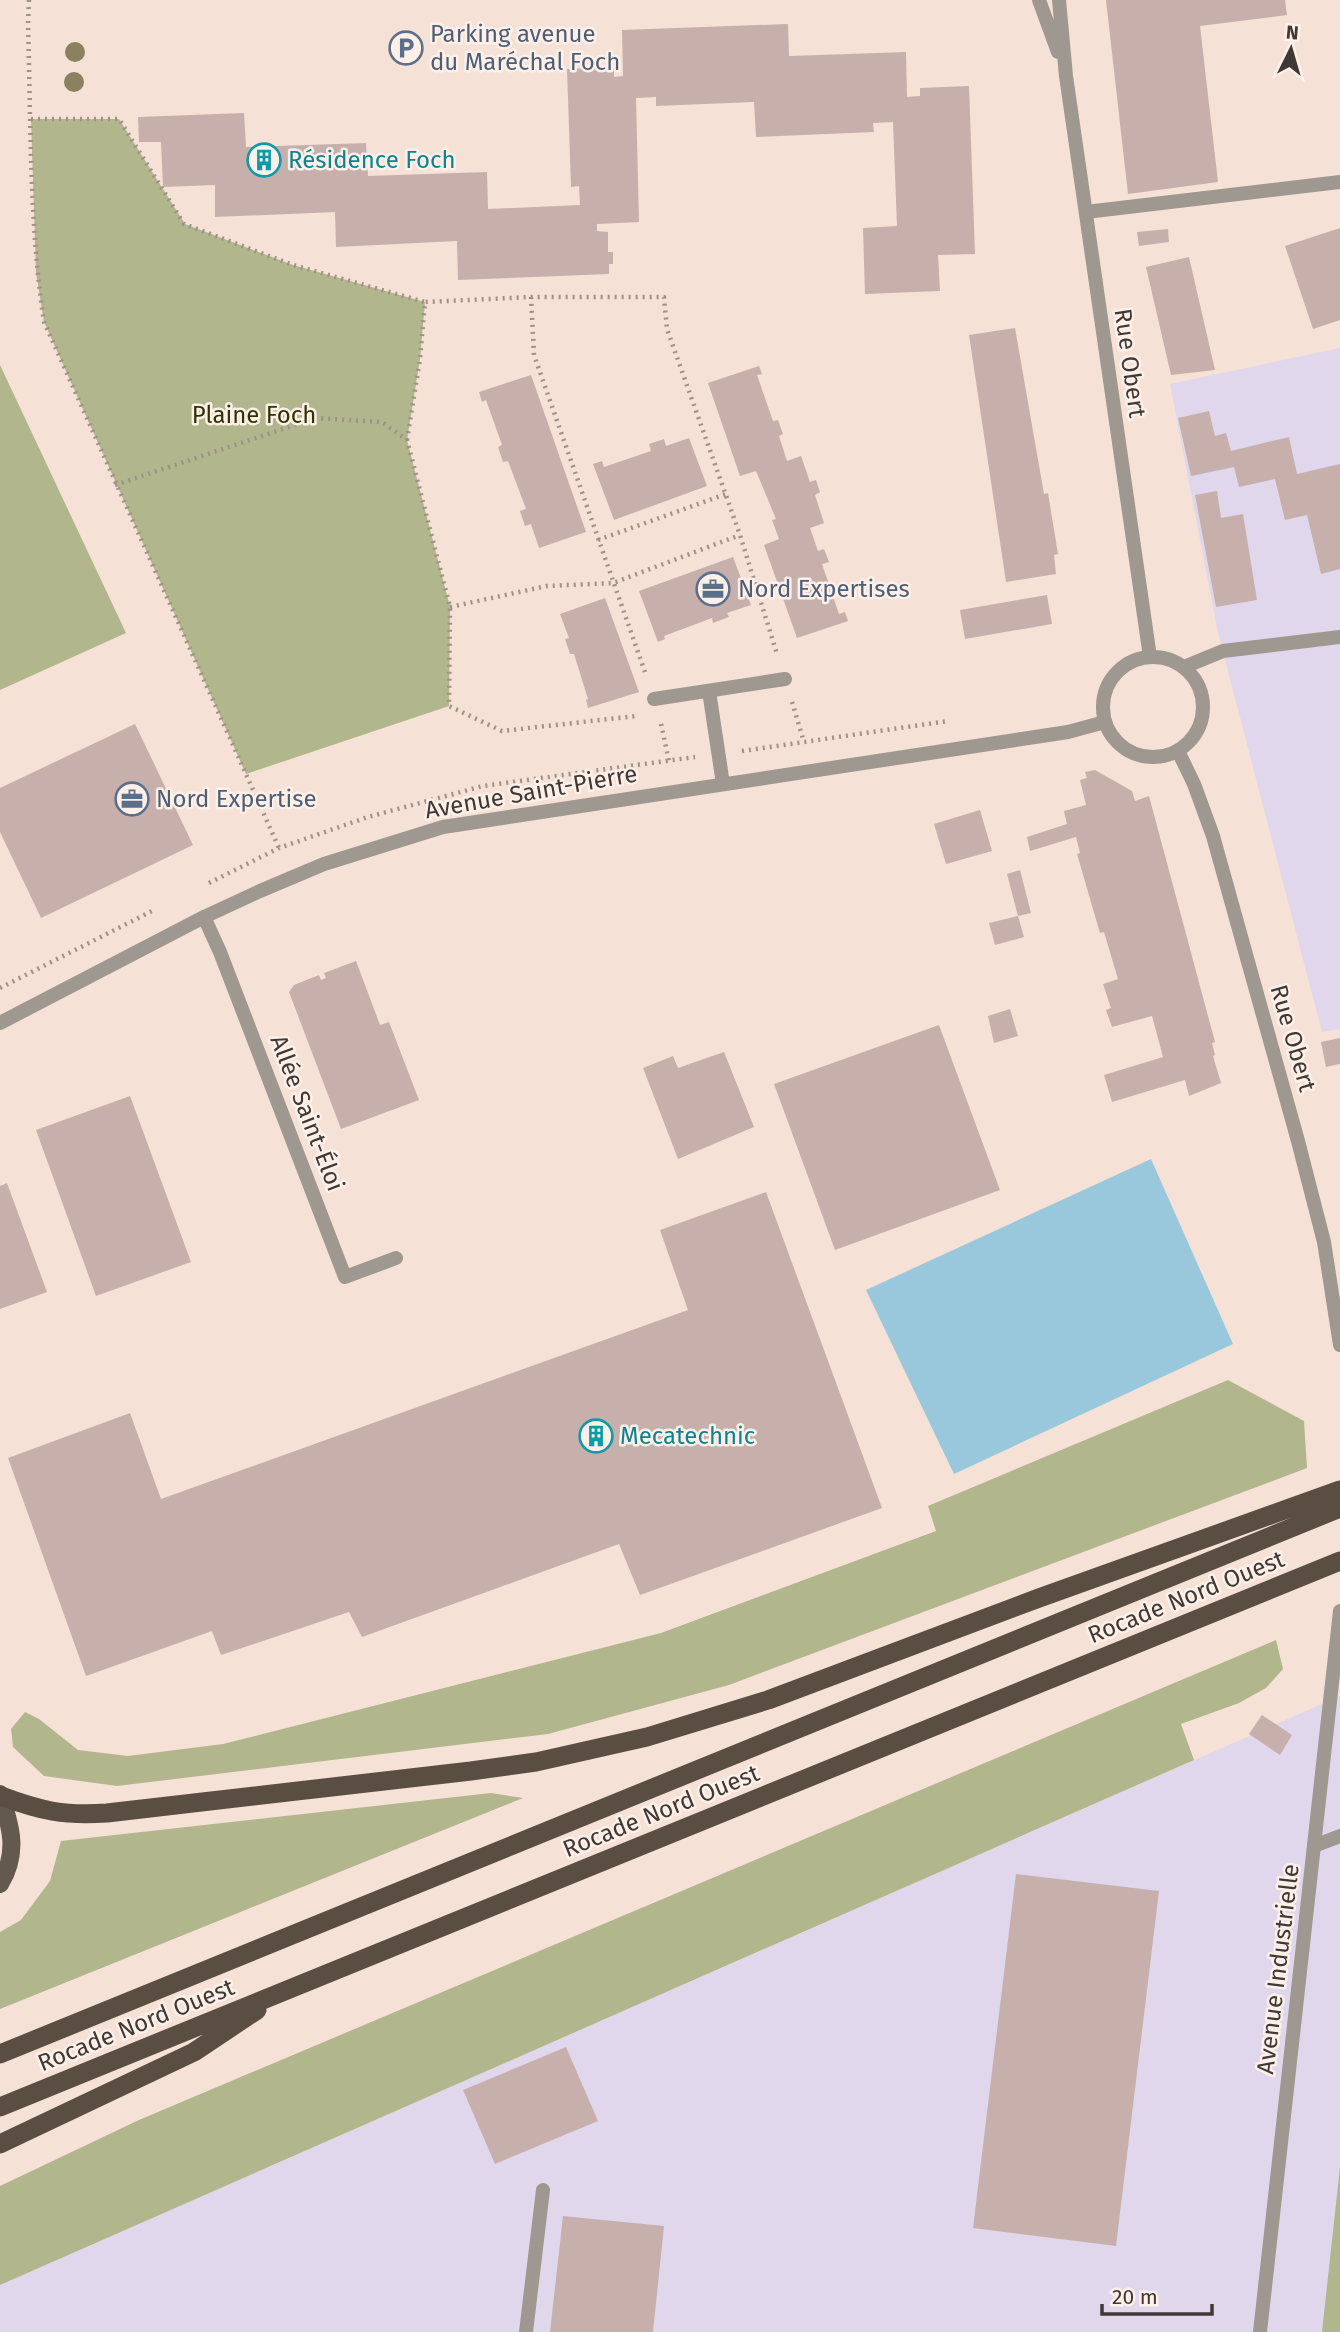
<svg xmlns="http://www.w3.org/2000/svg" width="1340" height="2332" font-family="'Fira Sans',sans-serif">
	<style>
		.industrial { fill: #e0d7ec }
		.green { fill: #b1b68d }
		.water { fill: #99c8dd }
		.building { fill: #c7b0ab }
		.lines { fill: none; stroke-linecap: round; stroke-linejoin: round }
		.path { stroke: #9f9088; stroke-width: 4.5; stroke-dasharray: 2 5; stroke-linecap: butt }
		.service { stroke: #9e9891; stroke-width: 14 }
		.minor { stroke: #9e9891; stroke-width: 14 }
		.tertiary { stroke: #9e9891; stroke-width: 14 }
		.primary { stroke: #64594d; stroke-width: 18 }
		.trunk { stroke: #5a4e42; stroke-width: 19 }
		.tree { fill: #898160 }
		.labels { text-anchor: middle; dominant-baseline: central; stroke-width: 5; stroke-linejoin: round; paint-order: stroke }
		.service-label { font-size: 24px; fill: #4e5e75; stroke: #fcf0e9; text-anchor: start }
		.culture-label { font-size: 24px; fill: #0d838f; stroke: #fcf0e9; text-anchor: start }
		.street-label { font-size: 24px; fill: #403834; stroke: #fcf0e9 }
		.park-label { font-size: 24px; fill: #303300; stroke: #fcf0e9 }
	</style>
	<rect width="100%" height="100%" fill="#f5e1d5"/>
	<path class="industrial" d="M1340,348v681l-18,3 -104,-399 -48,-249z
		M1340,1696v636h-1340v-47z"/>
	<path class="green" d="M31,119h88l66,105 108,41 132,37 -5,57 -13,81 43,167 -1,99 -203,68 -202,-452 -8,-50z
		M0,365l126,268 -126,57z
		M1228,1380l76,41 3,47 -578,217 -181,49 -431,52 -73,-10 -31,-29 -2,-18 14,-17 14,7 39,31 50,6 95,-12 438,-111 275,-102 -8,-25z
		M1276,1640l7,29 -17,19 -27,15 -58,21 13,36 -1194,525v-99l139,-66z
		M491,1793l32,5 -523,211v-77l21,-12 29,-39 11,-40z
		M1340,2167v165h-18z"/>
	<path class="water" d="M1151,1159l82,185 -279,130 -88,-184z"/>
	<path class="building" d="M1106,0h179l2,15 -87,11 18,156 -90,12z
		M788,24l1,32 117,-4 1,45 13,-1v-8l49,-2 6,168 -37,1 2,36 -75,3 -2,-66 34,-2 -4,-104 -20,1 1,9 -118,5 -2,-35 -98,4v-9l-20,1 3,124 -42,2v7l11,1v20h5v12h-4v10l-151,6 -1,-39 -121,6 -1,-35 -120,5v-32l-52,2 -2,-45h-22l-1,-25 106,-4 2,34 120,-4 2,33 119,-4 1,37 92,-4 -1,-19 -8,1 -4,-118 47,-2v10l9,-1 -1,-46z
		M1340,228v92l-27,9 -28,-83z
		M1168,229l1,13 -30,4 -2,-14z
		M1189,257l26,113 -44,5 -25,-108z
		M1015,328l29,166 4,-1 10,61 -4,1 2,19 -50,8 -37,-247z
		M759,366l3,8 -5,1 16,46 5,-1 5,14 -4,2 8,25 14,-5 9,26 6,-2 4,12 -5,3 9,28 -14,5 8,23 6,-2 5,13 -7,2 17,50 6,-2 3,9 -51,17 -33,-93 15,-6 -7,-19 4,-1 -20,-48 -16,5 -32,-93z
		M531,375l55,157 -47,16 -8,-24 -6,2 -5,-15 6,-2 -18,-48 -5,1 -5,-15 4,-2 -16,-45 -4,2 -3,-10z
		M1209,411l6,25 11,-3 5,18 58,-14 8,37 43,-10v105l-19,5 -14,-59 -22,5 -10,-41 -36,8 -5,-20 -43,9 -13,-58z
		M689,438l18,48 -93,34 -21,-56 9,-3 2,6 47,-16 -2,-7 15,-5 2,7z
		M1217,491l4,27 22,-4 14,86 -41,7 -21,-112z
		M733,557l18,48 -24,8 2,4 -16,6 -1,-5 -48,18 1,3 -7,3 -19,-51z
		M1047,595l5,29 -87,15 -5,-29z
		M605,598l34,94 -51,16 -2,-8 2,-1 -14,-45h-4l-5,-15 4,-1 -9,-24z
		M135,724l58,121 -152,73 -41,-86v-44z
		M1095,770l37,21 3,10 14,-5 66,246 -3,1 3,12 -2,1 8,27 -32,13 -4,-16 -73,22 -8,-27 59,-18 -11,-41 -40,11 -6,-17 5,-2 -8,-24 15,-5 -14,-47 -4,1 -5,-17 -18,-62 3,-1 -4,-16 -46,14 -3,-14 40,-13 -3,-13 22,-6 -6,-25 7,-2 -2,-6z
		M980,810l12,41 -46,13 -12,-40z
		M1020,870l11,43 -13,3 -11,-42z
		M1018,916l6,21 -29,8 -6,-22z
		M356,961l24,64 9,-3 30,78 -78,29 -52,-137 5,-7 25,-10 2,5 5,-2 -2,-5z
		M1010,1009l8,27 -24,7 -6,-27z
		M939,1025l61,165 -165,60 -61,-166z
		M1340,1038v26l-14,3 -5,-25z
		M724,1052l30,75 -76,32 -35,-91 30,-12 5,12z
		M130,1096l61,166 -95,34 -60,-166z
		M7,1183l40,109 -47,17v-123z
		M766,1192l116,316 -242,87 -21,-51 -257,93 -13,-25 -128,43 -9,-24 -126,45 -78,-218 122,-45 31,86 527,-189 -28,-80z
		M1262,1715l30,20 -12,20 -31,-21z
		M1016,1874l143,17 -43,355 -143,-18z
		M566,2047l32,74 -103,43 -32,-74z
		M563,2216l101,10 -11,106h-103z"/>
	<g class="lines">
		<path class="path" d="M29,0l-1,24c3,99 1,199 16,298l235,526
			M31,119h88l65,105 109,41 132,37
			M531,297l3,58 112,320
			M407,440l13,-81 5,-57 106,-5h133l3,32 73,206 37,119
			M115,485l201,-67 66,4 25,18 43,167 -1,99 53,25 134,-15
			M598,540l128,-46
			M450,607l97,-21 66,-3 127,-48
			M792,702l12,40
			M661,724l8,37
			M742,751l206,-30
			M209,883l70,-35 89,-31 115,-31 212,-29
			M0,988l154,-78"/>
		<path class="service" d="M1184,667l39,-16 117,-14
			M709,691l14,93
			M654,699l131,-20
			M1314,1846l26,-10
			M526,2332l17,-142"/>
		<path class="minor" d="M1086,212l254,-30
			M204,917l16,35 125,325 51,-19"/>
		<path class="tertiary" d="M1039,0l19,52
			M1059,0l7,76 84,581
			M1103 707a50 50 0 1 1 100 0a50 50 0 1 1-100 0Z
			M1178,751l16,33 19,52 85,305 26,101 16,103
			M0,1023l204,-106 56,-26 64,-27 119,-37 625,-95 37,-10
			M1260,2332l80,-721"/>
		<path class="primary" d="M0,1794c11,32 19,59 0,90"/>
		<path class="trunk" d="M1,1796c40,15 63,20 106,17l364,-42 65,-9 111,-25 121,-37 271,-102 301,-108
			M0,2054l1340,-546
			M0,2107l1340,-546
			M0,2144l194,-92 63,-42"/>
	</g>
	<g class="tree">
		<circle cx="75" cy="52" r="10"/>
		<circle cx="74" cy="82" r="10"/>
	</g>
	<defs>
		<symbol id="parking-ring" viewBox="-11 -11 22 22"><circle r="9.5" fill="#fcf0e9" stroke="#5c6f8a" stroke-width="1.5"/><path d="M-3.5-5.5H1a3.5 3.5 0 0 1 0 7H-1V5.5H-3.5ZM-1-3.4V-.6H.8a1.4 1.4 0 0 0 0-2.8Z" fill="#5c6f8a"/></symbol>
		<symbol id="building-ring" viewBox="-11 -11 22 22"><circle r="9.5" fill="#fcf0e9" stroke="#0f9aa8" stroke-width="1.5"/><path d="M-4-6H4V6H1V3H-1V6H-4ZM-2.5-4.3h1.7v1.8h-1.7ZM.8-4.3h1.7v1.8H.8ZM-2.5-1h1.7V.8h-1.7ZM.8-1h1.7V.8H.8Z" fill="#0f9aa8"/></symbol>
		<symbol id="office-ring" viewBox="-11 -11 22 22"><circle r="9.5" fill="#fcf0e9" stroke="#5c6f8a" stroke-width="1.5"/><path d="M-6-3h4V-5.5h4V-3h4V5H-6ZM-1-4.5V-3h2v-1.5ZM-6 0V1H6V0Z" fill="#5c6f8a"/></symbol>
	</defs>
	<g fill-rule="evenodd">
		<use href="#parking-ring" x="387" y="29" width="38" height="38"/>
		<use href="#building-ring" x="245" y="141" width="38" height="38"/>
		<use href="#office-ring" x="694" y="570" width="38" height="38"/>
		<use href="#office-ring" x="113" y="780" width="38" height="38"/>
		<use href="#building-ring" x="577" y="1417" width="38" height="38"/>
	</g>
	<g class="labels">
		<g class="service-label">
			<text x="430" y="34">Parking avenue<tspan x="430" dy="28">du Maréchal Foch</tspan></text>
			<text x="738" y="589">Nord Expertises</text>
			<text x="156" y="799">Nord Expertise</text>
		</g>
		<g class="culture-label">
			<text x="288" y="160">Résidence Foch</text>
			<text x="620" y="1436">Mecatechnic</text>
		</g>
		<g class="street-label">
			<text transform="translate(1130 363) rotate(82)">Rue Obert</text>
			<text transform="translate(531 792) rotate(-10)">Avenue Saint-Pierre</text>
			<text transform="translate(1293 1038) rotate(74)">Rue Obert</text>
			<text transform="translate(307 1113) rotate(69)">Allée Saint-Éloi</text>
			<text transform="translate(1186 1597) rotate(-22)">Rocade Nord Ouest</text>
			<text transform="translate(661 1811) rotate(-22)">Rocade Nord Ouest</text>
			<text transform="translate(1278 1969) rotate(-83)">Avenue Industrielle</text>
			<text transform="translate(136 2025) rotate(-22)">Rocade Nord Ouest</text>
		</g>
		<g class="park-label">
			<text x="254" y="415">Plaine Foch</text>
		</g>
	</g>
	<g transform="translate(1291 49) rotate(5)" stroke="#fcf0e9" stroke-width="5" paint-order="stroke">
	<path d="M0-5L12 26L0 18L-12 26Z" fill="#403834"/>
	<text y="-10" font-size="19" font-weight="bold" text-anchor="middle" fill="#403834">N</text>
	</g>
	<path d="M1102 2304v10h110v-10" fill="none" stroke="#403834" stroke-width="3.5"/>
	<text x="1112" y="2304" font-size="21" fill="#403834" stroke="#fcf0e9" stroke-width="5" paint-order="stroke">20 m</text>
</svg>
